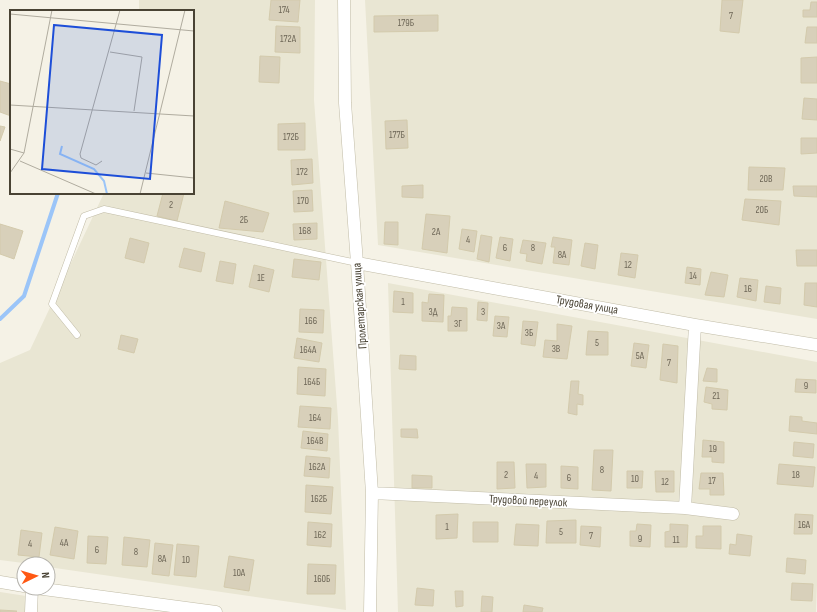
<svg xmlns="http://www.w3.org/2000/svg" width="817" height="612" font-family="'Sofia Sans Condensed',sans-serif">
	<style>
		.residential { fill: #e9e6d3 }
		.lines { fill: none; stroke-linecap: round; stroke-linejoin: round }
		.stream { stroke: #9bc5f8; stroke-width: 4 }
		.building { fill: #d8d0ba; stroke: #d3caac }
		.lane-casing { stroke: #c1bca7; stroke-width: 7 }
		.street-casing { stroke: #c1bca7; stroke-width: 13 }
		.lane { stroke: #fff; stroke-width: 6 }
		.street { stroke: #fff; stroke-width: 12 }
		.labels { text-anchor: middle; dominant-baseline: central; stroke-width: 3.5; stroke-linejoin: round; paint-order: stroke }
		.number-label { font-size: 10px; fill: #6d6656 }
		.street-label { font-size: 12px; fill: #494334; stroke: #fff }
		.inset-river { fill: none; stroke: #9bc5f8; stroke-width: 2 }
		.inset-road { fill: none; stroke: #b0ac9f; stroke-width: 1 }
		.view { fill: #1d4ed8; fill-opacity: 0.15; stroke: #1d4ed8; stroke-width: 2 }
		.inset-edge { fill: none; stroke: #494334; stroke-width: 2 }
	</style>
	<rect width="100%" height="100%" fill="#f5f2e6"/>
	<path class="residential" d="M139,0h176l-1,100 24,319 8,191 -298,-43v-3h-17l-31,-4v-197l30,-13 74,-157h89v-182h-54z
		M365,0h452v319l-439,-74z
		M388,283l429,79v223l-1,27h-418z
		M0,592l26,4 -1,16h-25z"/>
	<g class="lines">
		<path class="stream" d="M0,319l24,-23 34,-103"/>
	</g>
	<path class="building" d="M271,0h29l-2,22 -29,-2z
		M722,0h21l-4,33 -19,-2z
		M811,2h6v15h-14v-7h7z
		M438,15v16l-64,1v-16z
		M276,26l24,1v26l-25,-1z
		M807,27h10v16h-12z
		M260,56l20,1 -1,26 -20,-1z
		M817,57v26h-16v-25z
		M0,81l11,3v32l-11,-4z
		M804,98l13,1v21l-15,-1z
		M407,120l1,28 -22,1 -1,-28z
		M305,123v27h-27v-26z
		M0,126l5,1 -5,14z
		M801,138h16v15l-16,1z
		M312,159l1,24 -21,2 -1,-25z
		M749,167l36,1 -2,22h-35z
		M423,185v13l-21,-1v-11z
		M793,186h24v11l-23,-1z
		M312,190l1,21 -19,1 -1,-21z
		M163,193h21l-7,28 -20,-5z
		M745,199l36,2 -2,24 -37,-5z
		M225,201l44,12 -6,19 -44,-4z
		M426,214l24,2 -3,37 -25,-4z
		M385,222h13v23l-14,-1z
		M317,223v16l-23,1 -1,-16z
		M0,224l23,7 -9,28 -14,-5z
		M462,229l15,2 -3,21 -15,-3z
		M481,235l11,2 -3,25 -12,-3z
		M500,237l13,2 -3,22 -14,-3z
		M553,237l19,3 -3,25 -16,-2 2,-16h-4z
		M130,238l19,5 -5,20 -19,-5z
		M523,240l23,3 -4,21 -16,-3 1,-7 -7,-1z
		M585,243l13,2 -3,24 -14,-3z
		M184,248l21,5 -4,19 -22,-5z
		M796,250h21v16h-20z
		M621,253l17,2 -3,23 -17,-3z
		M294,259l27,3 -2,18 -27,-3z
		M220,261l16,3 -3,20 -17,-3z
		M254,265l20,5 -5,22 -20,-5z
		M687,267l14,2 -1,16 -15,-2z
		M711,272l17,3 -4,22 -19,-2z
		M740,278l18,2 -2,21 -19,-4z
		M805,283h12v24l-13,-2z
		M766,286l15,2 -1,16 -16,-2z
		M394,291l19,2v20l-20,-1z
		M429,294l15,1 -1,27 -21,-1v-19l6,1z
		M478,302l10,1 -1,18 -10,-1z
		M452,307l15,1v23h-19v-15h3z
		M300,309l24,1 -1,23 -24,-1z
		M495,316l14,1 -2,20 -14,-1z
		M523,321l15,1 -3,24 -14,-2z
		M557,324l15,2 -5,33 -24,-2 2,-17 12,1z
		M588,331l20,1v23h-22z
		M121,335l17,4 -4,14 -16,-4z
		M297,338l25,5 -3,19 -25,-4z
		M634,343l15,2 -3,23 -15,-2z
		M663,344l15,2 -1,37 -17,-3z
		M400,355l16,1v14l-17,-1z
		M298,367l28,2 -1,27 -28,-2z
		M707,368l10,1v13l-14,-1z
		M796,379l20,1v13l-21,-1z
		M571,381h8l-1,13 5,1v10l-6,-1v11l-9,-2z
		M706,387l22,3 -1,20 -15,-1v-5l-8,-2z
		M300,406l31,2 -1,21 -32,-2z
		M790,416l12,1v4l15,2v11l-28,-3z
		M401,429h16l1,9 -17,-1z
		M303,431l25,3 -1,17 -26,-3z
		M703,440l21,2v21l-12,-1v-5h-10z
		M794,442l20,2 -1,14 -20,-2z
		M594,450h19l-2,41 -19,-1z
		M306,456l24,2 -1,20 -25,-2z
		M497,462h17l1,26 -18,1z
		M526,464h20v23l-19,1z
		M779,464l36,3 -2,20 -36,-3z
		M561,466l17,1v22l-17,-1z
		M627,471h16l-1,17h-15z
		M655,471h19v21h-18z
		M701,473h22l1,22h-14v-6h-11z
		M412,475l20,1v12h-20z
		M306,485l27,2 -2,27 -26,-2z
		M458,514l-1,24 -21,1v-24z
		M795,514l18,1 -1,19h-18z
		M576,520v23h-30l1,-22z
		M308,522l24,2 -1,23 -24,-2z
		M473,522h25v20h-25z
		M516,524l23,1 -1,21 -24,-1z
		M637,524l14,1 -1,22 -20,-1v-15h6z
		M670,524l18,1 -1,22h-22v-15l5,-1z
		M581,526l20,1 -1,20 -20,-2z
		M703,526h18v23l-25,-1v-12h7z
		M55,527l23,4 -4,28 -24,-4z
		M21,530l21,3 -3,24 -21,-2z
		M737,534l15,2 -2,20 -21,-2 1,-10 6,1z
		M88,536l20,1 -2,27 -19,-1z
		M124,537l26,3 -3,27 -25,-2z
		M155,543l18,2 -4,31 -17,-2z
		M177,544l22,2 -3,31 -22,-2z
		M229,556l25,4 -5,31 -25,-4z
		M787,558l19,2 -1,14 -19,-2z
		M308,564l28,1 -1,29h-28z
		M792,583l21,1 -1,17 -21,-1z
		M417,588l17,2 -1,16 -18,-1z
		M455,591h8v15l-7,1z
		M482,596l11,1 -1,15h-11z
		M524,605l19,3 -1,4h-19z
		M0,610l17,1 -1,1h-16z"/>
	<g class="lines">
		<defs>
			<path id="lane" d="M77,335l-25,-31 32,-88 20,-7 253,54"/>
			<path id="street" d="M344,0l1,103 12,160 15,230 -2,119
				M357,263l338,62 122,20
				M372,493l313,15 10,-183
				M685,508l48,6
				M0,582l24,4
				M36,588l180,24
				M31,612l1,-24"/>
		</defs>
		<use href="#lane" class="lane-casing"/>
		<use href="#street" class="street-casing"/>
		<use href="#lane" class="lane"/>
		<use href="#street" class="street"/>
	</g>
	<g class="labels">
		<g class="number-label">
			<text x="284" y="10">174</text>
			<text x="731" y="16">7</text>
			<text x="406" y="23">179Б</text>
			<text x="288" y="39">172А</text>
			<text x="397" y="135">177Б</text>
			<text x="291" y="137">172Б</text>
			<text x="302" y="172">172</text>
			<text x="766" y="179">20В</text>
			<text x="303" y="201">170</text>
			<text x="171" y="205">2</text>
			<text x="762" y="210">20Б</text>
			<text x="244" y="220">2Б</text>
			<text x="305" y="231">168</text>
			<text x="436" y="232">2А</text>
			<text x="468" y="240">4</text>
			<text x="505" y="248">6</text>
			<text x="533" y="248">8</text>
			<text x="562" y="255">8А</text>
			<text x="628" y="265">12</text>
			<text x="693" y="276">14</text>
			<text x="261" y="278">1Е</text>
			<text x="748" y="289">16</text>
			<text x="403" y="302">1</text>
			<text x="433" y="312">3Д</text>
			<text x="483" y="312">3</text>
			<text x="311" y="321">166</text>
			<text x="458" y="324">3Г</text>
			<text x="501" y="326">3А</text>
			<text x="529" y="333">3Б</text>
			<text x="597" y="343">5</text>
			<text x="556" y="349">3В</text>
			<text x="308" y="350">164А</text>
			<text x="640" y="356">5А</text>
			<text x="669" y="363">7</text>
			<text x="312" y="382">164Б</text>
			<text x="806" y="386">9</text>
			<text x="716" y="396">21</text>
			<text x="315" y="418">164</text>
			<text x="315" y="441">164В</text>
			<text x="713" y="449">19</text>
			<text x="317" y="467">162А</text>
			<text x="602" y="470">8</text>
			<text x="506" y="475">2</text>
			<text x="796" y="475">18</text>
			<text x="536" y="476">4</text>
			<text x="569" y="478">6</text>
			<text x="635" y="479">10</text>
			<text x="712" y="481">17</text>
			<text x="665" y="482">12</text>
			<text x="319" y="499">162Б</text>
			<text x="804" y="525">16А</text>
			<text x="447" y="527">1</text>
			<text x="561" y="532">5</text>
			<text x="320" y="535">162</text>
			<text x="591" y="536">7</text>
			<text x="640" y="539">9</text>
			<text x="676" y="540">11</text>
			<text x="64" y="543">4А</text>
			<text x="30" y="544">4</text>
			<text x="97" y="550">6</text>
			<text x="136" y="552">8</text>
			<text x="162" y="559">8А</text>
			<text x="186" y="560">10</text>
			<text x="239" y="573">10А</text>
			<text x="322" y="579">160Б</text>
		</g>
		<g class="street-label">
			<text transform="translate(587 305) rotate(10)">Трудовая улица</text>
			<text transform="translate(360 306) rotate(-94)">Пролетарская улица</text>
			<text transform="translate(528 501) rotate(3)">Трудовой переулок</text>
		</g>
	</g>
	<g transform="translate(10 10)">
		<rect width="184" height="184" fill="#f5f2e6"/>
		<path class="inset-river" d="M52,136l-2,8 34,15 10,12 3,13"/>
		<path class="inset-road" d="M0,4l184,17M100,42l32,5 -8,54M0,95l184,11M0,139l14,4M10,151l76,33M92,151l-6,4 -15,-7 -1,-4 40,-144M0,163l14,-20 28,-143M136,163l48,5M130,184l45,-184"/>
		<path class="view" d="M44,15l108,10 -12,144 -108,-10z"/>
		<rect width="184" height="184" class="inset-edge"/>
	</g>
	<g transform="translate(36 576) rotate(85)"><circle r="19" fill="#ffffff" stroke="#b6b4ae"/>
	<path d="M0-3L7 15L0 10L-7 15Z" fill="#ff5813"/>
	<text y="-6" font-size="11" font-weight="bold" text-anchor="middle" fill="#494334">N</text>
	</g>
</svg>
